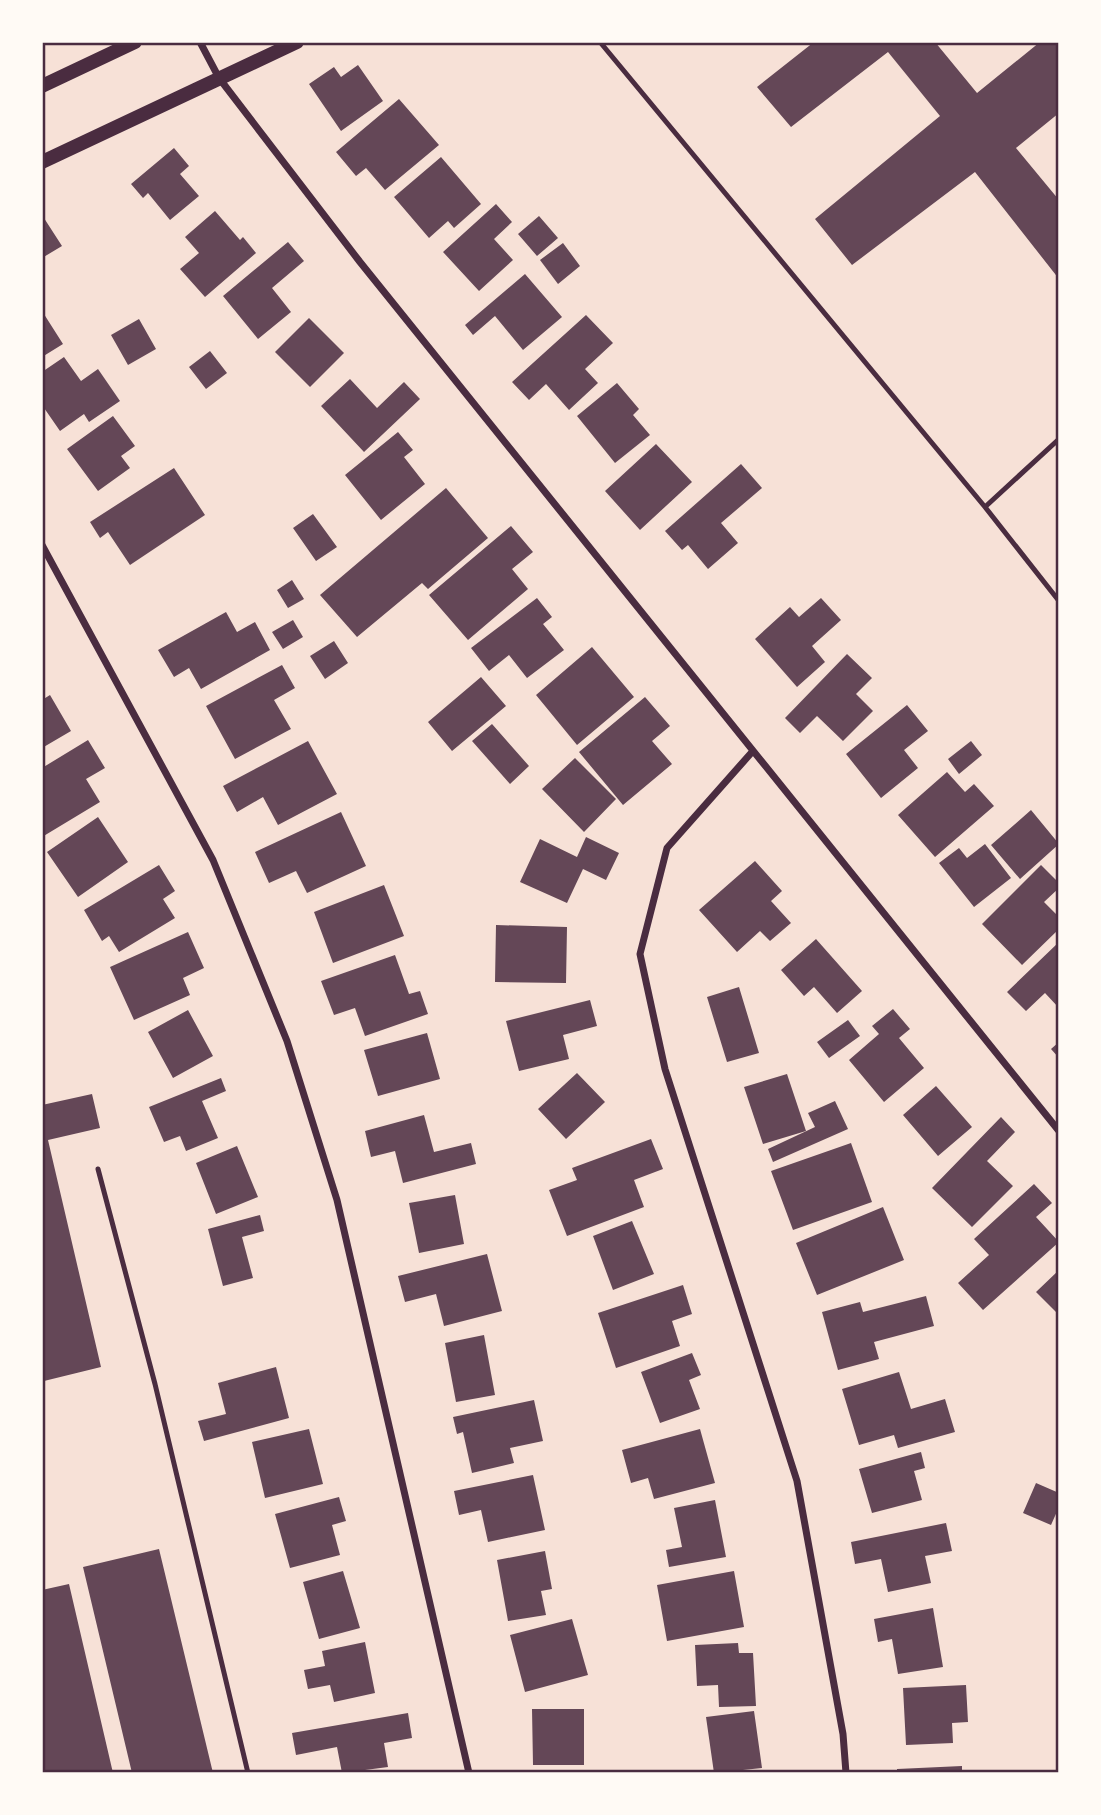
<svg xmlns="http://www.w3.org/2000/svg" width="1101" height="1815" font-family="Signika,sans-serif">
	<style>
		.building { fill: #644757 }
		.lines { fill: none; stroke-linecap: round; stroke-linejoin: round }
		.service { stroke: #4a2c40; stroke-width: 5 }
		.minor { stroke: #4a2c40; stroke-width: 7 }
		.secondary { stroke: #4a2c40; stroke-width: 14 }
		.neatline { fill: none; stroke: #4a2c40; stroke-width: 2.5 }
	</style>
	<rect width="100%" height="100%" fill="#f7e1d7"/>
	<path class="building" d="M814,42h121l42,51 63,-51h19v71l-43,35 43,52v79l-84,-107 -123,93 -37,-46 125,-103 -52,-64 -97,75 -34,-40z
		M358,65l25,36 -42,30 -32,-47 25,-17 7,10z
		M399,99l40,46 -54,45 -19,-22 -10,8 -20,-24z
		M174,148l15,18 -9,8 19,22 -29,24 -22,-27 -5,5 -12,-14z
		M441,157l40,47 -27,24 -6,-7 -19,17 -35,-41z
		M496,204l16,18 -18,17 19,21 -34,31 -36,-39z
		M215,211l25,29 3,-3 13,16 -51,44 -25,-28 19,-16 -14,-16z
		M42,215l20,31 -20,12z
		M539,216l19,22 -21,18 -19,-22z
		M288,242l16,19 -32,27 19,24 -33,27 -35,-43z
		M563,243l17,23 -22,18 -18,-24z
		M525,274l37,43 -39,33 -28,-34 -22,19 -8,-10z
		M42,311l21,33 -21,13z
		M586,315l27,28 -28,26 13,14 -29,27 -23,-26 -17,16 -17,-18z
		M309,318l35,35 -34,34 -35,-35z
		M139,319l17,30 -28,16 -17,-30z
		M210,351l17,22 -21,16 -17,-22z
		M64,357l17,24 17,-12 22,32 -31,21 -5,-8 -24,17 -18,-26v-33z
		M350,379l27,29 27,-26 16,17 -56,53 -43,-46z
		M617,383l22,26 -6,6 17,20 -35,28 -38,-47z
		M113,416l22,30 -14,10 9,12 -32,23 -31,-42z
		M398,432l15,18 -9,7 21,27 -44,36 -36,-45z
		M656,444l36,38 -52,48 -35,-39z
		M741,464l21,24 -41,35 17,20 -30,26 -20,-24 -6,5 -17,-19z
		M174,468l31,47 -75,50 -22,-33 -8,6 -10,-16z
		M446,488l42,50 -60,51 -6,-6 -65,54 -37,-42z
		M313,514l24,33 -21,14 -23,-33z
		M511,526l22,26 -21,17 16,20 -60,51 -39,-45z
		M292,580l12,19 -16,9 -11,-18z
		M537,598l15,19 -9,7 21,26 -37,28 -18,-23 -20,16 -18,-23z
		M821,598l20,22 -29,26 13,16 -28,25 -42,-48 35,-32 9,10z
		M226,612l11,20 18,-10 15,28 -69,39 -12,-21 -15,9 -16,-27z
		M293,620l10,17 -20,12 -11,-17z
		M334,641l14,22 -23,16 -15,-23z
		M592,647l42,50 -57,48 -41,-50z
		M847,654l25,24 -16,16 17,17 -30,30 -26,-25 -17,17 -15,-15z
		M282,665l13,23 -21,12 17,29 -56,30 -29,-53z
		M481,677l25,29 -54,45 -24,-29z
		M50,695l21,36 -29,17v-48z
		M645,697l25,29 -18,15 20,23 -49,41 -44,-53z
		M907,705l21,26 -24,19 14,18 -37,30 -35,-44z
		M492,724l37,42 -19,18 -38,-43z
		M88,740l17,28 -19,11 14,23 -58,35v-69z
		M308,741l29,53 -59,31 -15,-28 -26,15 -14,-26z
		M971,741l11,14 -23,19 -11,-15z
		M575,758l41,41 -32,33 -42,-43z
		M947,772l18,20 9,-8 20,22 -59,51 -37,-42z
		M1031,810l28,34 -39,35 -29,-34z
		M341,812l25,54 -59,27 -11,-22 -27,12 -14,-31z
		M98,817l30,45 -50,35 -31,-45z
		M586,837l33,16 -13,27 -23,-11 -16,34 -47,-21 20,-43 37,18z
		M985,844l26,34 -37,29 -35,-44 20,-15 8,10z
		M755,861l27,30 -11,10 20,22 -21,18 -10,-10 -23,21 -38,-42z
		M159,865l16,26 -12,8 12,19 -56,34 -10,-16 -7,5 -18,-31z
		M1041,865l18,18v5l-15,14 15,15v12l-37,36 -40,-41z
		M384,885l20,51 -71,27 -19,-51z
		M496,925l71,2 -1,56 -71,-1z
		M188,932l16,36 -21,10 7,17 -56,25 -24,-53z
		M816,939l46,52 -25,22 -23,-26 -10,9 -23,-26z
		M1059,942v66l-14,-15 -19,18 -19,-19z
		M395,955l14,39 11,-3 8,23 -63,22 -10,-28 -21,7 -13,-34z
		M739,987l20,66 -32,9 -20,-65z
		M590,1000l7,26 -34,9 6,24 -50,12 -13,-50z
		M893,1009l17,20 -11,9 25,30 -40,34 -35,-42 30,-26 -7,-8z
		M188,1010l25,46 -40,22 -25,-46z
		M848,1020l12,16 -31,22 -12,-16z
		M427,1033l13,46 -62,17 -14,-46z
		M1059,1042v16l-8,-9z
		M577,1073l28,29 -39,37 -28,-30z
		M787,1074l19,57 -43,13 -19,-57z
		M221,1078l5,13 -24,10 16,37 -32,13 -6,-15 -16,6 -15,-35z
		M936,1086l36,41 -34,29 -35,-41z
		M92,1094l8,34 -52,12 53,227 -57,14 -2,-276z
		M835,1101l13,28 -75,33 -5,-13 47,-22 -7,-14z
		M424,1115l10,37 37,-9 5,21 -73,19 -8,-32 -24,6 -6,-26z
		M1001,1117l14,15 -28,29 26,25 -41,41 -40,-39z
		M651,1139l12,30 -29,11 10,27 -77,29 -18,-46 28,-10 -5,-12z
		M851,1143l21,59 -79,28 -22,-59z
		M237,1146l21,51 -42,17 -20,-51z
		M1034,1184l18,19 -16,14 23,25 -76,68 -25,-27 31,-28 -15,-16z
		M455,1195l9,49 -45,9 -10,-50z
		M883,1207l21,53 -87,35 -21,-52z
		M260,1215l4,16 -22,6 11,41 -30,8 -15,-57z
		M632,1221l22,53 -41,16 -20,-54z
		M487,1254l15,57 -58,15 -8,-32 -31,8 -7,-26z
		M1059,1270v45l-23,-23z
		M683,1285l9,29 -20,7 8,25 -64,22 -18,-55z
		M926,1296l8,30 -60,16 5,17 -41,11 -16,-58 38,-10 3,10z
		M484,1335l11,60 -39,7 -11,-59z
		M692,1353l9,22 -12,5 11,29 -40,14 -19,-51z
		M276,1367l13,51 -85,23 -6,-20 28,-7 -8,-31z
		M899,1372l12,37 34,-10 10,33 -57,16 -4,-13 -35,10 -17,-56z
		M534,1400l9,41 -33,7 4,15 -42,10 -9,-41 -6,2 -4,-17z
		M309,1429l14,55 -58,14 -13,-56z
		M700,1429l15,54 -61,16 -6,-21 -17,5 -9,-33z
		M921,1452l4,16 -11,3 8,29 -50,13 -13,-44z
		M533,1475l12,55 -57,12 -7,-32 -22,5 -5,-24z
		M1036,1483l23,10v14l-8,18 -28,-12z
		M339,1497l7,24 -14,4 8,30 -50,13 -15,-54z
		M715,1500l11,57 -57,10 -3,-17 16,-3 -8,-39z
		M946,1523l6,28 -27,5 6,27 -43,9 -7,-33 -26,5 -4,-22z
		M159,1549l54,224h-81l-49,-206z
		M545,1551l7,38 -11,2 5,24 -38,6 -11,-61z
		M343,1571l17,57 -41,11 -16,-57z
		M734,1571l10,56 -77,14 -10,-56z
		M69,1584l44,189h-71v-183z
		M933,1608l10,59 -45,7 -6,-35 -14,3 -4,-23z
		M572,1619l16,56 -63,17 -15,-57z
		M365,1642l10,51 -41,9 -4,-17 -22,4 -4,-19 21,-4 -3,-15z
		M738,1643l1,10h14l3,53 -37,1 -1,-22 -21,1 -2,-41z
		M966,1685l2,37 -16,1 1,20 -47,2 -3,-57z
		M532,1709h52v56h-51z
		M754,1711l8,57 -48,5 -8,-56z
		M408,1713l4,25 -28,5 4,24 -46,6 -5,-26 -41,8 -4,-22z
		M962,1766v7h-65v-4z"/>
	<g class="lines">
		<path class="service" d="M600,42l385,465 74,-68
			M985,507l74,94
			M98,1169l57,215 93,389"/>
		<path class="minor" d="M200,42l19,36 141,184 699,869
			M42,545l171,315 74,181 50,159 132,573
			M752,752l-85,96 -27,106 25,115 132,412 46,253 3,39"/>
		<path class="secondary" d="M42,86l93,-44
			M42,162l255,-120"/>
	</g>
	<rect width="1101" height="1815" fill="none" stroke="#fffaf5" stroke-width="88"/>
	<rect x="44" y="44" width="1013" height="1727" class="neatline"/>
</svg>
